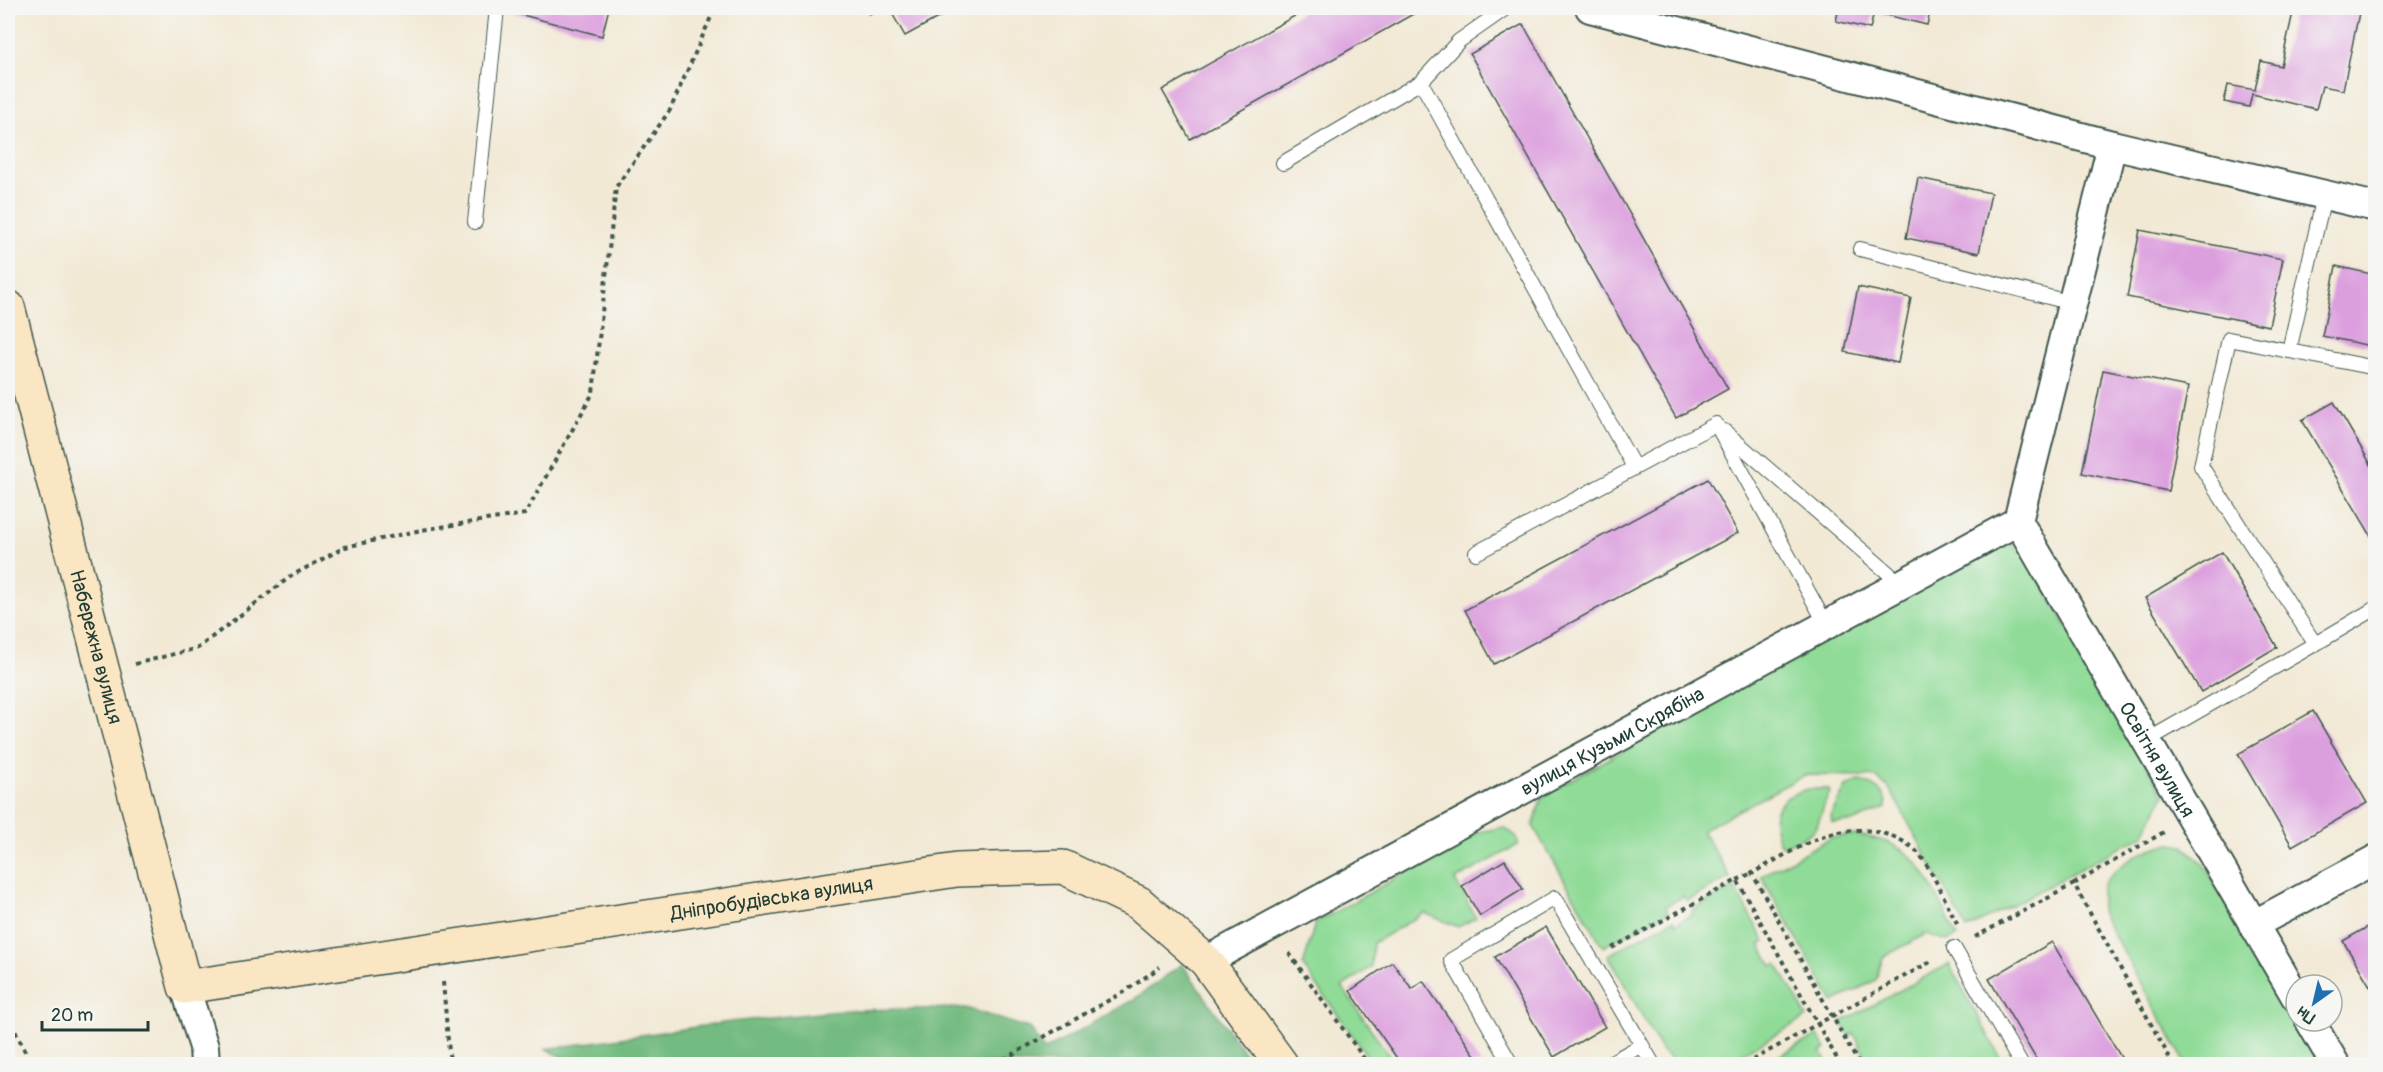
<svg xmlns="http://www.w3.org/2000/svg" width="2383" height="1072" font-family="Pangolin,sans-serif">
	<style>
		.green { fill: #8fdb97; stroke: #578c66; stroke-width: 1.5 }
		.forest { fill: #73bb80; stroke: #497c5a; stroke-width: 1.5 }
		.building { fill: #dc9fde }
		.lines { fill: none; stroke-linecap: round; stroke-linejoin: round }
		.lane-casing { stroke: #3f574c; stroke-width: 16 }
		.street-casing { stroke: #3f574c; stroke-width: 32 }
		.secondary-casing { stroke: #3f574c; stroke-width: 36 }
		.path { stroke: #3f574c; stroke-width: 4; stroke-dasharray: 4.5 4.5; stroke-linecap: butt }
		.lane { stroke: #fff; stroke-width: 14 }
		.street { stroke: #fff; stroke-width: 28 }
		.secondary { stroke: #fbe6c4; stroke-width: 33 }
		.labels { text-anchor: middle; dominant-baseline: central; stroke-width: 4.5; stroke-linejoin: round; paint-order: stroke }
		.street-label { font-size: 20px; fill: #1f3d34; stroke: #f6f6f2 }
	</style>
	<rect width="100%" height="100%" fill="#f6f6f2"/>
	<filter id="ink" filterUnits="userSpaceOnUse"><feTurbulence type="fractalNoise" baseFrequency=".0167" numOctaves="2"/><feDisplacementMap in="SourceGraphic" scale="12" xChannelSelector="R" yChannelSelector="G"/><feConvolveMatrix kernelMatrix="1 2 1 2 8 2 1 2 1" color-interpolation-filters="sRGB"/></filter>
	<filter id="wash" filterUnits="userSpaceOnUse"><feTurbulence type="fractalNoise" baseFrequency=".008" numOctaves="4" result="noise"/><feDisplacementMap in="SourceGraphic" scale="24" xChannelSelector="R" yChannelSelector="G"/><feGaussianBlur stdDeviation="1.35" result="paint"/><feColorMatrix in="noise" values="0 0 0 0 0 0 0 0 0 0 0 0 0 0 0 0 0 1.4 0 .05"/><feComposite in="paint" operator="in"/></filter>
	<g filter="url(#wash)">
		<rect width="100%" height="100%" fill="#f2e9d5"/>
		<path class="green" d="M1992,544h18l16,12 138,239 -20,40 -177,94 -78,-141 -12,-10 -8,-2 -64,-1 -103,55 28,47 -43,24 -3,-5 -18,10 2,6 -65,35 -70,-121 9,-30z
			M1859,781c13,3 29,11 27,27l-34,14 -20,1 -1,-8 15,-28z
			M1809,789h19l2,3c-6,11 -8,20 -12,31 -4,12 -25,20 -36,23 -5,-5 -5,-11 -7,-18 -5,-23 14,-35 34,-39z
			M1504,827l13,10 1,8 -63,35 21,38 -18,9 -34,-14 -51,30 -2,24 -29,20 53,77h-22l-70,-98 12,-43 164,-91z
			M1850,835c72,4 77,45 107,101l-9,5 -22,-7 -43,23 -7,23 -43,22 -72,-126 70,-38z
			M2172,844l11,2 20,17 116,201h-133l-85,-152c0,-7 -1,-17 1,-23 9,-23 47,-43 70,-45z
			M1734,887l31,55 -5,3 12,21 5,-2 30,53 -83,47h-48l-14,-13 -54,-96 65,-35 3,4 17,-10 -1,-4z
			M1949,964l55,100h-139l-5,-8 4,-3 -10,-19 -5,2 -8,-14z
			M1818,1035l8,14 -5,3 7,12h-65z"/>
		<path class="forest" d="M1182,964l70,100h-677l-29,-15 184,-27 119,-12 117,-2 65,21 13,22 92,-53z"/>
		<g id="blocks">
			<path class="building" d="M512,8h97l-7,28 -91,-24z
				M866,8h15l-12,6z
				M889,8h67l-51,28z
				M1309,8h115l-234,131 -28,-49z
				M1839,8h92l-4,17 -53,-13 -4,17 -34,-8z
				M2294,8h66l-17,82 -21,-4 -6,23 -64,-15 -3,13 -25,-5 4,-17 27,5 6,-29 20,5z
				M1523,24l205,365 -52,29 -206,-364z
				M1918,178l73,15 -12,60 -73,-15z
				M2140,230l143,29 -14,67 -142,-29z
				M2336,266l40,9v72l-54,-11z
				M1858,287l53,11 -13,65 -53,-11z
				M2103,370l85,17 -20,104 -86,-18z
				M2334,402l42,71v71l-74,-124z
				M1708,479l30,54 -244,131 -29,-54z
				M2222,552l55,95 -76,45 -56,-94z
				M2313,711l54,92 -75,43 -54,-92z
				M1505,860l18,29 -43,27 -18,-30z
				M2376,922v74l-33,-55z
				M1546,927l59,100 -51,30 -59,-100z
				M2052,942l73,122h-86l-50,-85z
				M1392,962l20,27 11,-8 58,83h-80l-51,-73z"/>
		</g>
	</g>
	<g filter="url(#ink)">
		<use href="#blocks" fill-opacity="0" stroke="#3f574c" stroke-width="1.5"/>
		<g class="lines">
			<defs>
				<path id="lane" d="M1421,82l38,-41 47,-33
					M1283,163l138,-81 213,385
					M475,222l22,-214
					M1860,249l212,54
					M2289,351l35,-155
					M1724,431l177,153
					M1476,553l240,-129 110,200
					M2315,644l61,-36
					M2146,741l169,-97 -114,-178 28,-127 147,29
					M1954,948l67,116
					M1511,1064l-60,-104 104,-62 98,166
					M1608,1064l34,-19"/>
				<g id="street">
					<path d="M1590,8l522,137"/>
					<path d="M2018,521l94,-376 264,62"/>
					<path id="s1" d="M2018,521l278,476"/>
					<path d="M2253,925l123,-66"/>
					<path id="s2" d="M1206,961l812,-440"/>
					<path d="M185,987l19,60 1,17"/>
					<path d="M2310,1021l25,43"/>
				</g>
				<g id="secondary">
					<path id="s3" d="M8,307l177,680 772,-117 106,-3 76,36 67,58 75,103"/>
				</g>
			</defs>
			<use href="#lane" class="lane-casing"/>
			<use href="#street" class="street-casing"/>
			<use href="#secondary" class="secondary-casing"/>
			<path class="path" d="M135,664l63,-16 93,-72 54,-29 76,-17 104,-16 68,-121 23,-206 54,-77 45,-102
				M1737,880l15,-7
				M2074,884l90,-52
				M1975,937l99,-53 99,180
				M1612,948l125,-68 103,184
				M1289,953l79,111
				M443,982l7,82
				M8,1015l23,49
				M996,1064l131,-74 33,-23
				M1745,1064l187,-103
				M1859,1064l-107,-191c41,-21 81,-53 129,-40 13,3 26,9 36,19 14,15 30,53 41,73"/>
			<use href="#lane" class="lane"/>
			<use href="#street" class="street"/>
			<use href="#secondary" class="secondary"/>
		</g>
	</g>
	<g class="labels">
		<g class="street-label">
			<text stroke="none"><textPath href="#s3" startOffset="351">Набережна вулиця</textPath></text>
			<text stroke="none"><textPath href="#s2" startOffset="462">вулиця Кузьми Скрябіна</textPath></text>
			<text stroke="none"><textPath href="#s1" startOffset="276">Освітня вулиця</textPath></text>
			<text stroke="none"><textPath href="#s3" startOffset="1296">Дніпробудівська вулиця</textPath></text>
		</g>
	</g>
	<rect width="2383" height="1072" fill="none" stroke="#f6f6f2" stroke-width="30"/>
	<g transform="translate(2314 1003) rotate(214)"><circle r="28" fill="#f6f6f2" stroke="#a0aca6" stroke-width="1.5"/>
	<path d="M0-4.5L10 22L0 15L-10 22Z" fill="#1f6fb2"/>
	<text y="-9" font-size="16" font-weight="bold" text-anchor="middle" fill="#1f3d34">Пн</text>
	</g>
	<path d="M42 1021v9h106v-9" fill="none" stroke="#1f3d34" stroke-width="3"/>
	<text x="51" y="1021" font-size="18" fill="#1f3d34" stroke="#f6f6f2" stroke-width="4.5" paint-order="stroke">20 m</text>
</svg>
